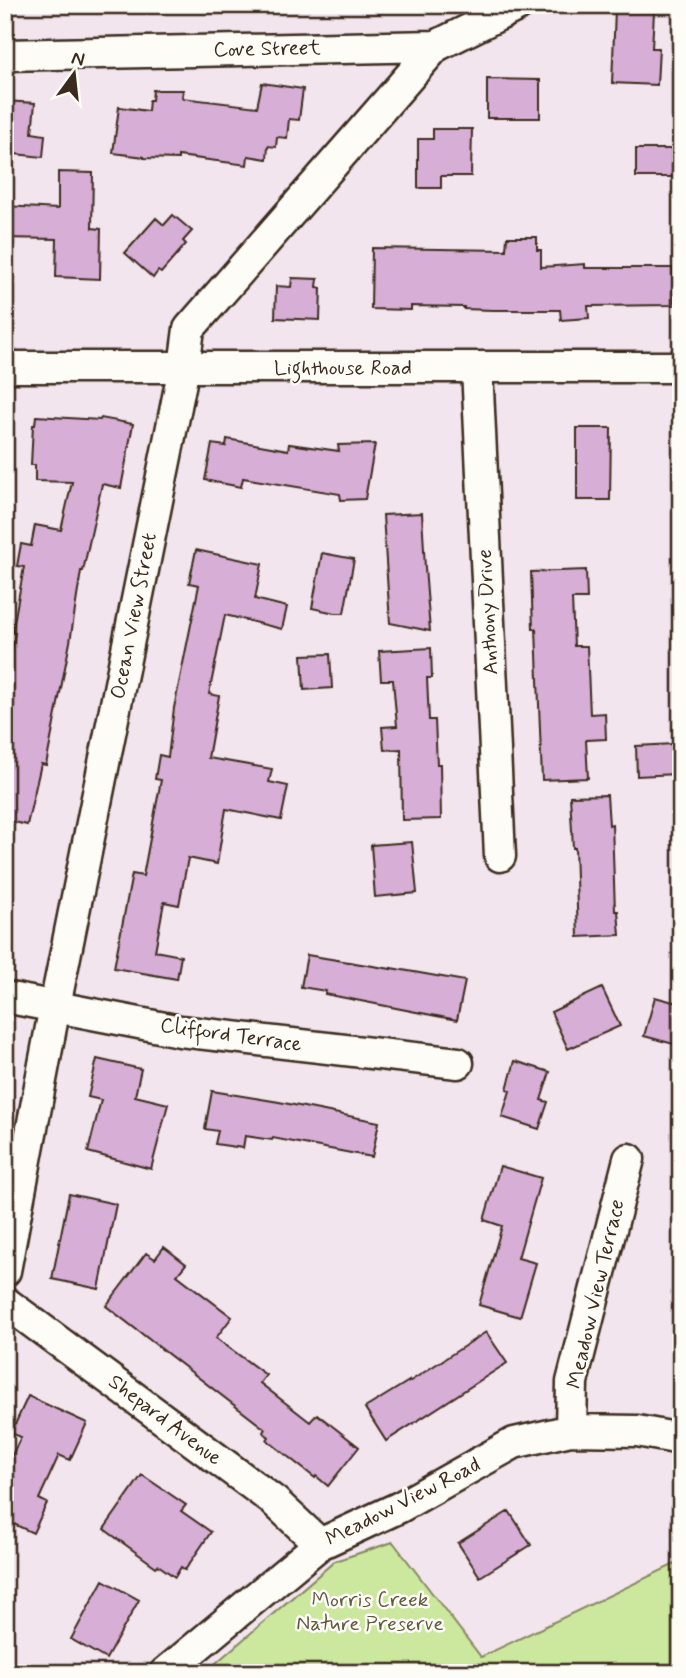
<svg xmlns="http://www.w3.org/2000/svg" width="686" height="1678" font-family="Mynerve,sans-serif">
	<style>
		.green { fill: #cce79e; stroke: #84885e; stroke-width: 2 }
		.building { fill: #d7aed6; stroke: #3b2a1e; stroke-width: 2 }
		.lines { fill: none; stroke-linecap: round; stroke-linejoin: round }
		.minor-casing { stroke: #3b2a1e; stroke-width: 35 }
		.minor { stroke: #fdfcf7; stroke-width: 30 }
		.labels { text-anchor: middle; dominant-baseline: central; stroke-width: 5; stroke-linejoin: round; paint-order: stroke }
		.street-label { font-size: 21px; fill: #3b2a1e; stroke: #fdfcf7 }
		.park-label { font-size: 21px; fill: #5f593e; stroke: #fdfcf7 }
	</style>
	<rect width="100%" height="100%" fill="#f2e5ed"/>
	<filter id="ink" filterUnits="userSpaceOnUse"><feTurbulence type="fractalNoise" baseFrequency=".0143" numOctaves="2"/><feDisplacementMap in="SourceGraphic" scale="14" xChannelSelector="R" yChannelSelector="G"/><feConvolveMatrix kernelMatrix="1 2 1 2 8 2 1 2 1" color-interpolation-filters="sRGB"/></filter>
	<g filter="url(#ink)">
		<path class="green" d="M393,1542l88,115 200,-96v112h-475l11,-11 118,-101z"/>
		<path class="building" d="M615,10l39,2 -2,36h7l-2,37 -45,-2z
			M487,79l53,1v38h-53z
			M262,83l41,6 -4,31 -10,-1 -2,19 -10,-1 -1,10 -8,-1 -1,13 -19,-3 -1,9 -69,-9v3l-34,-1v-1l-31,-4 6,-46 29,4 1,-11h3l1,-10h30l-1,8 75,9z
			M5,101l30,2 -3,30 13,2 -2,22 -38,-4z
			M433,129h39l-1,47h-30v12h-23v-49h15z
			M636,149h40v28h-40z
			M58,172l35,1 -1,55 9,1 -1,50 -44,-2 1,-38 -52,-1v-32l53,3z
			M173,215l19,16 -9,10 3,3 -25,29 -3,-2 -5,7 -28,-25 31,-35 8,7z
			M507,237h30v13h4v17l44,-3v4h88l1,37 -86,1 1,12 -28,2 -1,-10h-67l-29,-1v-2l-53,-1v4l-40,-1 1,-61 134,2z
			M292,278l26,1 -1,8 4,1 -1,32 -45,-2 1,-32 15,1z
			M36,416l64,4 1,-2 32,6 -12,64 -19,-4 -19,87h-2l-11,71 -24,123 -5,-1 -14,61 -22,-5v-129l10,-58h-2v-5l11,-61 -7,-1 4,-22 10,2 4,-21 26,5 11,-48 -37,-1v-16h-4l2,-40h2z
			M577,428h34l-1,72h-33z
			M227,439l61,11 1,-6 50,7 -1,-6 37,-1 -10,55 -24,1 -1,-6 -97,-16 -2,9 -36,-7 7,-36 14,2z
			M422,513l3,55 5,63 -40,-8 -7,-108z
			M196,550l66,14 -7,35 32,8 -5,22 -57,-14 -16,79 10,2 -11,62 64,11 -3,13 19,4 -7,34 -55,-11 -9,55 -29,-6 -9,47 -15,-3 -9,49 26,5 -4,23 -63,-11 18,-94 11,2 18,-96 -6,-1 4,-24 9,2 6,-49 25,-123 -10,-2z
			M322,553l32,6 -10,54h-9l-23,-5z
			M586,570l1,29h-15l2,47h13l3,68 15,-1 1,26 -20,1 2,38 -46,2 -6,-151h-3l-2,-57z
			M431,648l1,30h-5l2,42h6l2,44h3l1,55 -39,1 -1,-71 -17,1 -2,-23 15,-1 -4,-46h-12l-2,-29z
			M330,654l2,34 -28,2 -2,-35z
			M674,744l2,30 -39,2 -1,-30z
			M607,795l2,30 3,-1 3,87h3l2,24 -42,2 -3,-89h-2l-3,-52z
			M412,842l5,51 -42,4 -4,-52z
			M307,955l84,14v-1l74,13 -8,39 -132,-26 1,-3 -25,-4z
			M602,988l18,38 -52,23 -17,-37z
			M655,997l26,7v42l-37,-10z
			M97,1059l44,10 -6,27 33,8 -17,65 -63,-17 13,-52 -13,-3z
			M515,1061l35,11 -9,28 7,2 -9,27 -37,-12 8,-26 -3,-2z
			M212,1091l67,11 100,20 -7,35 -99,-19 -1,2 -27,-4 -2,12 -28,-4 3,-13 -13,-2z
			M500,1166l41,12 -23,80 18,5 -16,54 -41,-12 23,-79 -18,-6z
			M69,1194l47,10 -17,85 -47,-10z
			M164,1247l22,17 -9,11 55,42 -16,21 50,37 -6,8 50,39 7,-8 42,33 -31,39 -12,-10 -1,2 -48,-38 2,-3 -6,-5 2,-3 -159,-123 40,-53 9,6z
			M486,1332l21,31 -121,78 -21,-33 44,-27v1z
			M28,1396l59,27 -17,37 -11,-5 -20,44 8,4 -14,30 -28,-13v-51l16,-32 -10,-4z
			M142,1475l44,30 -5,6 30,21 -26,38 -4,-3 -6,10 -17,-12 -2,2 -52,-38z
			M509,1511l22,34 -51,32 -22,-34z
			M103,1580l36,20 -33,59 -35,-20z"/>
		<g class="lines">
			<defs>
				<path id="minor" d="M5,55l431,-9 83,-41
					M5,367h676
					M477,368l23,488
					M5,997l175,34 278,32
					M5,1271l50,-265 129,-639 5,-38 247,-283
					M5,1302l269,199 46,43
					M571,1430l1,-48 57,-223
					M165,1673l155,-129 80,-37 114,-64 57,-13 66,1 44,8"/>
			</defs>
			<use href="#minor" class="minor-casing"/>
			<use href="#minor" class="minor"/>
		</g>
	</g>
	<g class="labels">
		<g class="street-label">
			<text transform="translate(267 49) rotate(-1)">Cove Street</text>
			<text x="343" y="368">Lighthouse Road</text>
			<text transform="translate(488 612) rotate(-93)">Anthony Drive</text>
			<text transform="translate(134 616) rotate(-79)">Ocean View Street</text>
			<text transform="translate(231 1035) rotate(8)">Clifford Terrace</text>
			<text transform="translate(596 1294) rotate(-77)">Meadow View Terrace</text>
			<text transform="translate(165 1420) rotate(37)">Shepard Avenue</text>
			<text transform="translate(403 1502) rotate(-27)">Meadow View Road</text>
		</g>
		<g class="park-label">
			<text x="370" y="1600">Morris Creek<tspan x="370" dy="24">Nature Preserve</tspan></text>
		</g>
	</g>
	<rect width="686" height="1678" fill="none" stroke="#fdfcf7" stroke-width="28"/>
	<rect x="14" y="14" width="658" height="1650" fill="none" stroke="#3b2a1e" stroke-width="2.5" filter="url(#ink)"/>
	<g transform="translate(74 74) rotate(15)" stroke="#fdfcf7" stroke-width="5" paint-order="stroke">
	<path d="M0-5L12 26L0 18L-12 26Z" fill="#3b2a1e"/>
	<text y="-10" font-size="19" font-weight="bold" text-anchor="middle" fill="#3b2a1e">N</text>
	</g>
</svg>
